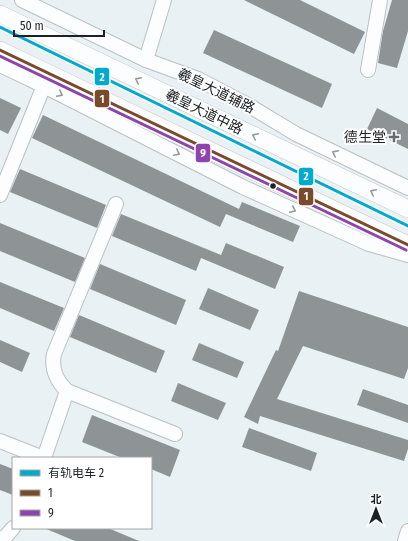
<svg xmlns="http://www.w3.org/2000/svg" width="408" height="541" font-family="'Fira Sans Condensed','Noto Sans SC',sans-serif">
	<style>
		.building { fill: #8e9396 }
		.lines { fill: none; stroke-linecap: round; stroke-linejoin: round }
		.minor-casing { stroke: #bac0c3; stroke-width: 16 }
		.major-casing { stroke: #bac0c3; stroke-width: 18 }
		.minor { stroke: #fcfdfe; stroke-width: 14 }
		.major { stroke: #fcfdfe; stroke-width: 17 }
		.bus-1-casing { stroke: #fff; stroke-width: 6 }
		.bus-2-casing { stroke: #fff; stroke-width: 6 }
		.bus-1 { stroke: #7a4b2a; stroke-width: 3 }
		.bus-2 { stroke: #8e44ad; stroke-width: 3 }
		.tram-1-casing { stroke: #fff; stroke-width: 6 }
		.tram-1 { stroke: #00a9ce; stroke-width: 3 }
		.oneway { stroke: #979a9c }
		.poi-dot { fill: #646a6d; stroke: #fff; stroke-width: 1.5 }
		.bus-dot { fill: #1c2124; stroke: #fff; stroke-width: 1.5 }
		.labels { text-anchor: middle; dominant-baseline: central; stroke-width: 4; stroke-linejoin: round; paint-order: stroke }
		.street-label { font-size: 14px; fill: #1c2124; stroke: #fff }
		.poi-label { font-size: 14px; fill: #1c2124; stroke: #fff; text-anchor: end }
		.line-badge { stroke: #fff; stroke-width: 1.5 }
		.badge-label { font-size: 11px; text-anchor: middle; font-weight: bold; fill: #fff }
	</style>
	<rect width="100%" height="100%" fill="#e9f1f5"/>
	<path class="building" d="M244,0h56l65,32 -11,22z
		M392,0h16v31l-11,37 -19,-5 5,-32z
		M214,30l118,54 -10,24 -119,-55z
		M0,98l21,10 -13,26 -8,-4z
		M377,108l31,16v25l-41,-20z
		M43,115l196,94 3,-7 58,24 -7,16 -67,-28 -6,13 -188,-89z
		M20,169l86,36 -9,23 -87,-36z
		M121,214l100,41 5,-12 58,24 -9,22 -74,-31 -5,13 -84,-35z
		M0,223l85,35 -10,24 -75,-31z
		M100,264l86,36 -10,25 -86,-36z
		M0,282l64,26 -10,23 -54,-23z
		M208,288l51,22 -9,20 -51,-21z
		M299,291l109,36v41l-4,11 -101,-33 -26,53 131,41v9l-4,12 -144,-45 -2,8 -14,-7 32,-67 2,1z
		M79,315l86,36 -9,22 -86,-36z
		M0,340l30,13 -8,19 -22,-10z
		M199,343l45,19 -7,16 -45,-18z
		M178,383l48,20 -8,17 -47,-19z
		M363,389l45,16v18l-51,-18z
		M92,415l88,35 -10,27 -19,-8v-11h-29l-40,-16z
		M249,428l68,25 -6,18 -69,-24z
		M0,464l13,5v26l-13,-5z
		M44,528h64l31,13h-64z"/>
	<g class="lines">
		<defs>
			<path id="minor" d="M22,0l124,60 52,19 50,26 48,29 112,54
				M146,60l18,-60
				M0,65l44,21 199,101 126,57 39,11
				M368,70l12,-70
				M0,195l47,-117
				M67,391c-11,-11 -16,-22 -13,-37l62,-150
				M0,441l43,17
				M44,458l23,-67 108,43
				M0,540l6,-4 7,-8
				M405,541l3,-10"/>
			<path id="major" d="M0,14l408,195
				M0,50l408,195"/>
		</defs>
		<use href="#minor" class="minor-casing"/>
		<use href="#major" class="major-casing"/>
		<use href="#minor" class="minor"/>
		<use href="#major" class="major"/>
		<defs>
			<path id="bus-1" d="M0,50l408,195"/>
			<path id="bus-2" d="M0,56l406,194"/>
		</defs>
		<use href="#bus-1" class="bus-1-casing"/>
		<use href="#bus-2" class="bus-2-casing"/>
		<use href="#bus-1" class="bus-1"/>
		<use href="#bus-2" class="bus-2"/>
		<defs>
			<path id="tram-1" d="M0,27l408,199"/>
		</defs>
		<use href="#tram-1" class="tram-1-casing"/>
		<use href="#tram-1" class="tram-1"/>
	</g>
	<defs><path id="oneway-chevron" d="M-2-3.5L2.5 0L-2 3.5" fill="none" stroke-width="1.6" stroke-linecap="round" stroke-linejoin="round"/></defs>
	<g class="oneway">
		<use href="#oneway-chevron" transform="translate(138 80) rotate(-154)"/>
		<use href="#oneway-chevron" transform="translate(60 94) rotate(27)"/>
		<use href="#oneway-chevron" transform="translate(255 136) rotate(-154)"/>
		<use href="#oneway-chevron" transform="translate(177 153) rotate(27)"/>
		<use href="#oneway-chevron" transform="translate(335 153) rotate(-154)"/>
		<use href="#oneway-chevron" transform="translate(373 192) rotate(-154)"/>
		<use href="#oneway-chevron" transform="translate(293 210) rotate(25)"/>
	</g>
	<path class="poi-dot" d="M392 131h4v4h4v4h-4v4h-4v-4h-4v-4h4z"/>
	<circle class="bus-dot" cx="273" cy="186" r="3.5"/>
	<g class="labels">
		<g class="street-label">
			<text transform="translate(216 91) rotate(26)">羲皇大道辅路</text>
			<text transform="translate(204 112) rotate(26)">羲皇大道中路</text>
		</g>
		<g class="poi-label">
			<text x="386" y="137">德生堂</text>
		</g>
	</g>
	<g class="line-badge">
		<rect x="94" y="67" width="16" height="19" rx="4" fill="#00a9ce"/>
		<rect x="94" y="89" width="16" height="19" rx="4" fill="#7a4b2a"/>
		<rect x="195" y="143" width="16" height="20" rx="4" fill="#8e44ad"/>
		<rect x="298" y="167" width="16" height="19" rx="4" fill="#00a9ce"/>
		<rect x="298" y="187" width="16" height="19" rx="4" fill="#7a4b2a"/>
	</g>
	<g class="badge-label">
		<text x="102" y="81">2</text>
		<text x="102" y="103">1</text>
		<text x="203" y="157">9</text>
		<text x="306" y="180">2</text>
		<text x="306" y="200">1</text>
	</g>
	<rect x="12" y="457" width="140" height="72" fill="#ffffff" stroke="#a4a6a7"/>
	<rect x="20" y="470" width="20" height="6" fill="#00a9ce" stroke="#a4a6a7"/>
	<text x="48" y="477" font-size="12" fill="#1c2124">有轨电车 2</text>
	<rect x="20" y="490" width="20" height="6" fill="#7a4b2a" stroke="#a4a6a7"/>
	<text x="48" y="497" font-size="12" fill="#1c2124">1</text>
	<rect x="20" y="510" width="20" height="6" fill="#8e44ad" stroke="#a4a6a7"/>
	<text x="48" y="517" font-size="12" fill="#1c2124">9</text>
	<g transform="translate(376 509)" stroke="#ffffff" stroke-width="3" paint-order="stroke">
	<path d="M0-3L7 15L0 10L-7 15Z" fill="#1c2124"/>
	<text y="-6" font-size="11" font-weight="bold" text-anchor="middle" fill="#1c2124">北</text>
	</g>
	<path d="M14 30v6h90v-6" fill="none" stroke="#1c2124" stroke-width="2"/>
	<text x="20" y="30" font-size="12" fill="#1c2124" stroke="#ffffff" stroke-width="3" paint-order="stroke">50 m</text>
</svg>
